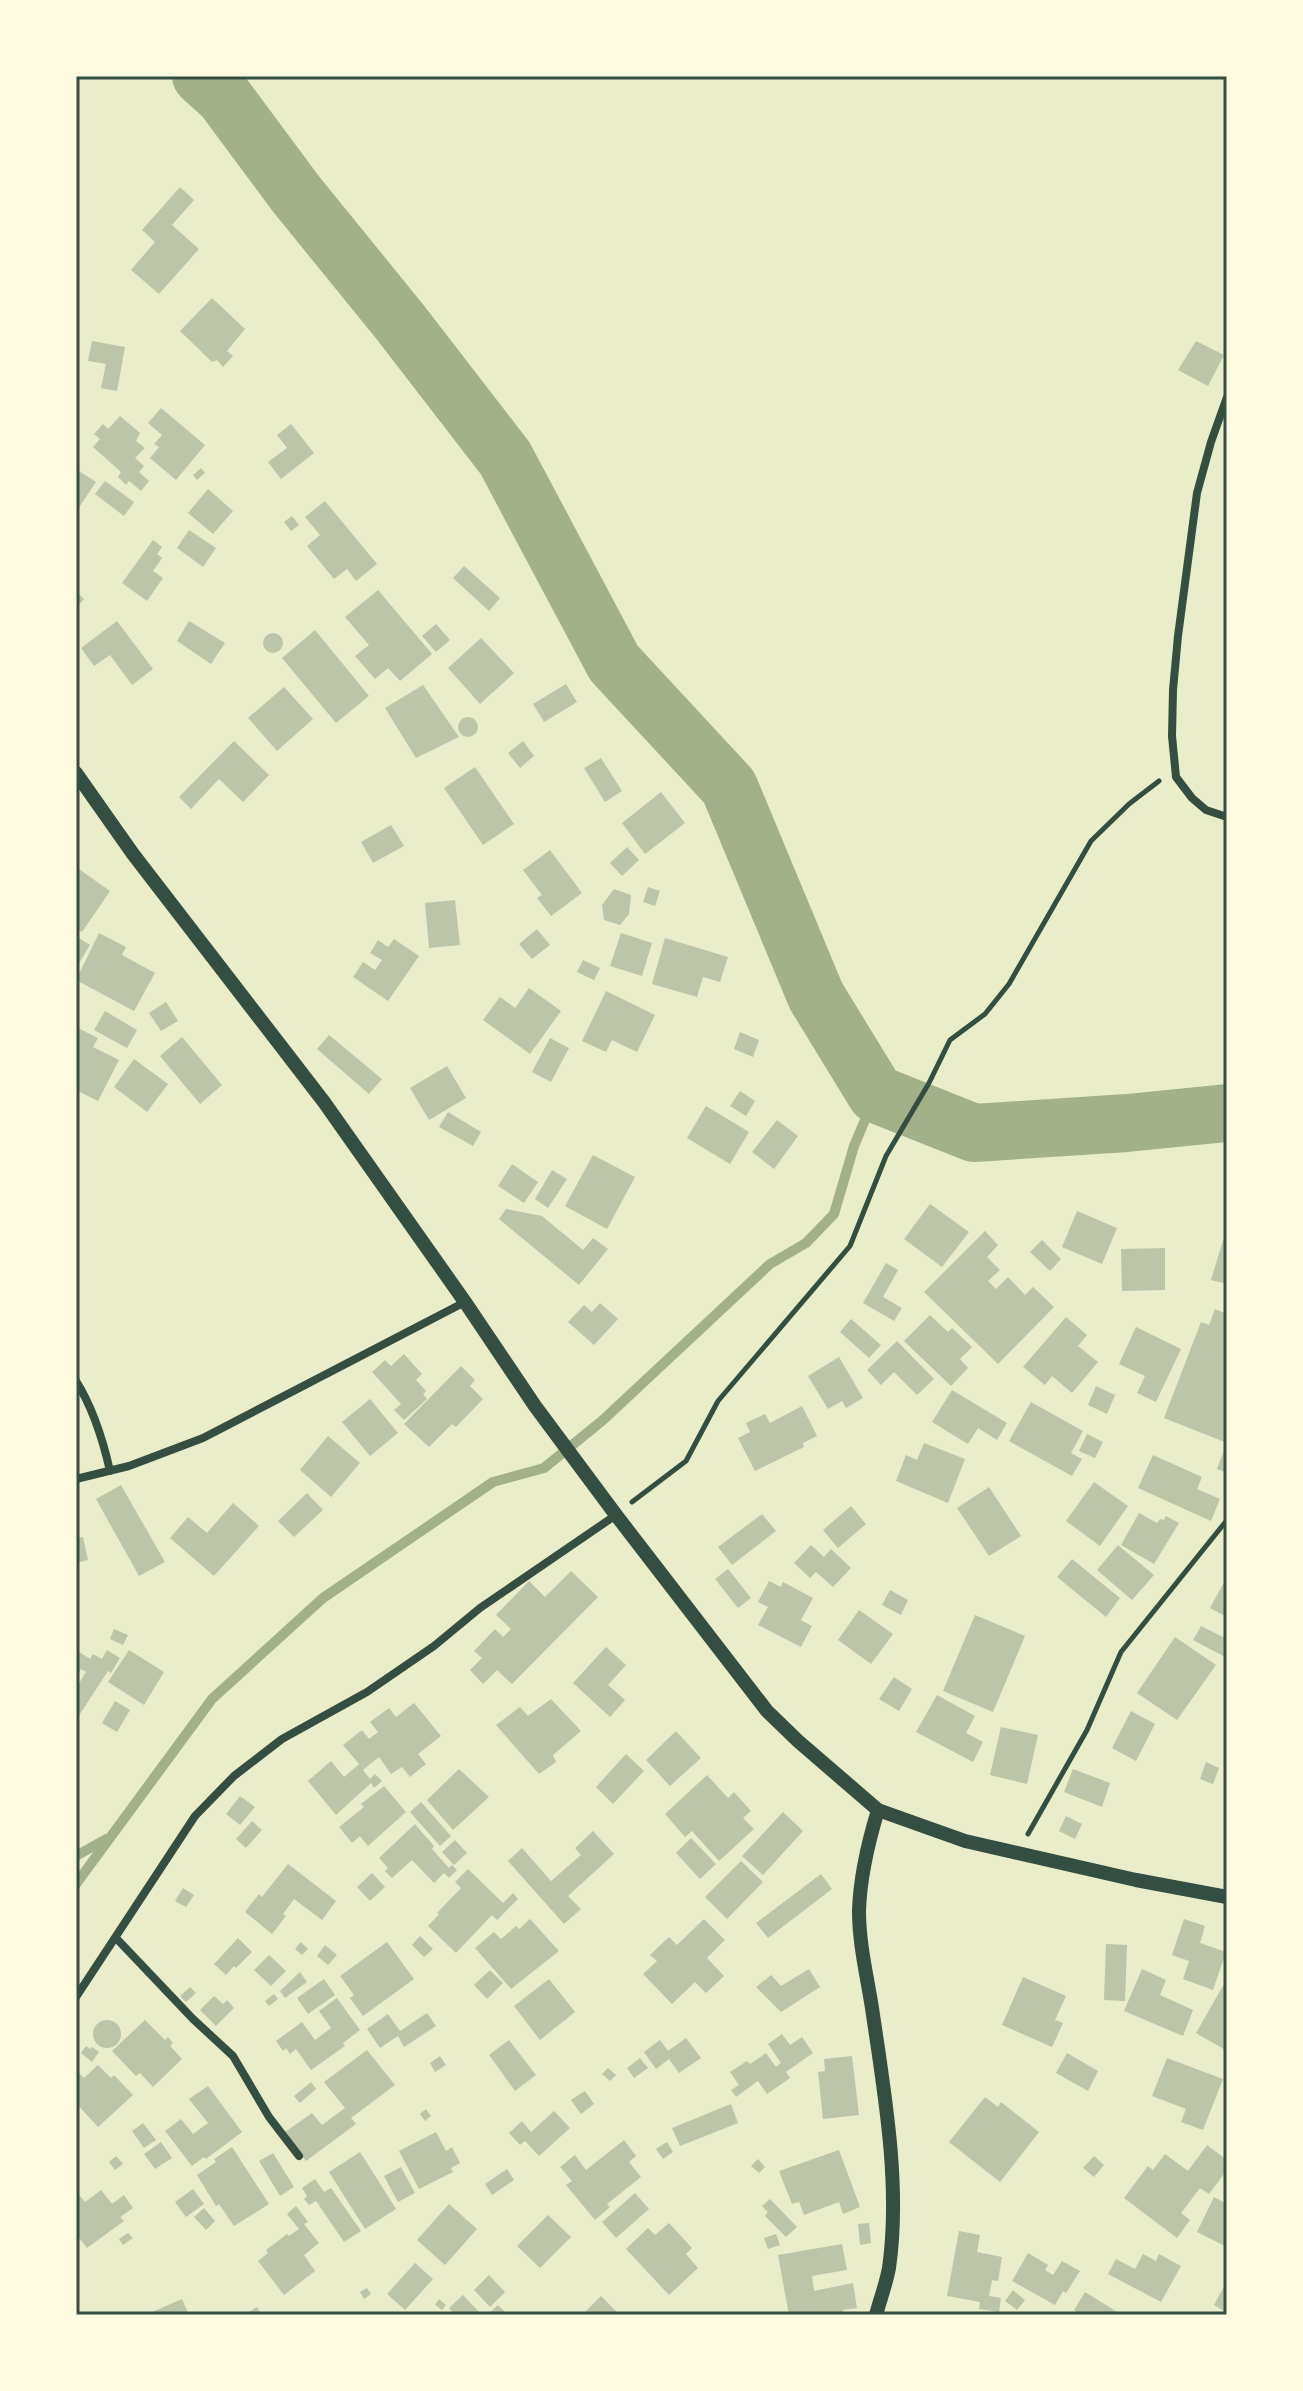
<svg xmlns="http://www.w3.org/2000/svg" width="1303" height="2391" font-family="'Varela Round',sans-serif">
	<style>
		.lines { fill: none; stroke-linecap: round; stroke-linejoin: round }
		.stream { stroke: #a3b18a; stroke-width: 10 }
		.river { stroke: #a3b18a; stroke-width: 58 }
		.building { fill: #bcc5a7 }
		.path { stroke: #344e41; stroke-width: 5 }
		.minor { stroke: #344e41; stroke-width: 8 }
		.tertiary { stroke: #344e41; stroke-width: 14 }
		.neatline { fill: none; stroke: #344e41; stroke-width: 3 }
	</style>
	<rect width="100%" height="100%" fill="#e9edc9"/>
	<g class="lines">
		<path class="stream" d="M76,1856l30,-17
			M76,1884l136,-185 111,-101 170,-116 51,-14 59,-48 167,-156 36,-21 28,-29 20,-68 22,-52"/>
		<path class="river" d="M201,76l23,21 72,97 104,128 105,136 109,205 115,124 87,209 60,98 98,39 153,-10 100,-10"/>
	</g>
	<path class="building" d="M180,187l14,13 -22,25 27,24 -40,45 -28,-24 24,-28 -13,-12z
		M212,298l33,31 -18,22 6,5 -10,11 -6,-7 -5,2 -32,-31z
		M92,341l33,6 -8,44 -16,-3 5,-24 -18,-3z
		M1196,341l28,14 -16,31 -30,-16z
		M161,408l44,37 -29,35 -26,-22 9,-11 -5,-3 8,-9 -14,-12z
		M120,416l20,17 -4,8 9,7 -10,10 9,8 -5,6 10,9 -8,10 -12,-10 -3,4 -8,-8 3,-5 -28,-25 7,-8 -6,-5 9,-10 5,5z
		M291,424l23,29 -33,26 -13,-17 19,-14 -10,-13z
		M201,468l4,5 -8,7 -4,-5z
		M76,469l20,13 -20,30z
		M105,481l29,21 -10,14 -29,-22z
		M208,489l25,22 -20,23 -25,-21z
		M325,501l52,63 -21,17 -9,-12 -13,10 -27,-33 13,-11 -15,-18z
		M292,516l7,9 -8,6 -7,-9z
		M189,530l27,18 -13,19 -26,-19z
		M153,540l9,7 -5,7 5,4 -9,13 10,7 -16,23 -25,-18z
		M464,566l36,32 -11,13 -36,-33z
		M378,590l54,64 -32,27 -12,-13 -13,11 -20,-23 14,-11 -24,-28z
		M76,591l8,8 -8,9z
		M117,621l36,48 -21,16 -22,-30 -16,11 -13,-18z
		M189,621l36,22 -14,21 -34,-23z
		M436,624l14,16 -14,12 -14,-16z
		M315,630l54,66 -33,27 -54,-65z
		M263 643a10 10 0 1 1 20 0a10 10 0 1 1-20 0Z
		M481,638l33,35 -34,31 -32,-36z
		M566,684l11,18 -33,20 -11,-18z
		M423,685l36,52 -43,21 -31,-50z
		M284,687l29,32 -36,32 -29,-33z
		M458 727a10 10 0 1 1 20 0a10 10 0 1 1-20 0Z
		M234,741l35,34 -26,27 -24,-23 -28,30 -12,-12z
		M523,741l11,15 -14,12 -12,-15z
		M601,758l21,33 -17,11 -21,-34z
		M475,767l39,57 -31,21 -39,-57z
		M661,792l24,31 -40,31 -23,-31z
		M391,825l13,21 -31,17 -12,-21z
		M627,847l12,13 -17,16 -12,-13z
		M550,850l32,43 -31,23 -14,-18 5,-3 -19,-25z
		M76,867l34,24 -28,41 -6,-4z
		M648,887l12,4 -5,15 -12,-4z
		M614,889l17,6 -2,19 -9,11 -16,-5 -2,-15z
		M455,900l5,45 -31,3 -4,-45z
		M537,929l13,16 -18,14 -13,-15z
		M99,933l27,14 -4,8 33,18 -21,38 -58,-31z
		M621,933l31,10 -10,33 -32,-10z
		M76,936l14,9 -14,23z
		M665,938l63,19 -8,25 -17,-5 -6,20 -45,-13z
		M394,939l25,17 -31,45 -35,-24 10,-15 12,8 7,-10 -12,-7 8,-13 10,7z
		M583,960l17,8 -6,12 -17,-8z
		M529,988l32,23 -31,43 -47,-34 17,-23 15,11z
		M606,991l49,24 -18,37 -25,-12 -6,12 -24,-11z
		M166,1002l12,19 -17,10 -12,-18z
		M105,1011l32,19 -10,18 -33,-18z
		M78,1028l20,10 -5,9 26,13 -21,41 -22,-11z
		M740,1032l19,8 -6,17 -19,-8z
		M329,1035l53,44 -13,15 -52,-45z
		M182,1037l40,48 -22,19 -40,-48z
		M550,1038l19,10 -18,34 -19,-10z
		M134,1059l34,25 -21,28 -33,-25z
		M447,1066l19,32 -37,22 -19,-32z
		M740,1091l15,10 -9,15 -16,-10z
		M706,1106l43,26 -19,32 -43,-26z
		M448,1112l33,20 -8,14 -34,-19z
		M777,1120l21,16 -24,33 -22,-17z
		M593,1155l42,22 -28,52 -42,-23z
		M512,1164l26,18 -14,21 -26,-17z
		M552,1170l15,9 -19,29 -13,-9z
		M930,1204l39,28 -27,35 -38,-28z
		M506,1209l36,7 41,34 10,-12 15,11 -29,36 -80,-66z
		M1077,1211l40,17 -15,36 -40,-17z
		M985,1231l13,14 -11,12 13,13 -12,11 8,8 12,-12 17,18 8,-8 21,20 -56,57 -74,-72z
		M1042,1240l19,19 -11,12 -20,-19z
		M1223,1240l4,1v43l-16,-4z
		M1165,1248v42l-43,1 -1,-42z
		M886,1263l12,7 -15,27 19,11 -8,13 -31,-18z
		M600,1303l18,16 -24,26 -26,-23 16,-17 8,7z
		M1215,1309l12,5v129l-63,-25 37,-96 8,3z
		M930,1315l18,17 4,-4 20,19 -12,12 8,9 -17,18 -47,-45z
		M1066,1317l21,18 -9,11 20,16 -26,31 -20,-17 -7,9 -22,-18z
		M851,1319l30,26 -12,13 -29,-26z
		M1136,1327l45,22 -25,53 -19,-9 8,-17 -26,-12z
		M897,1341l37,38 -17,16 -23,-23 -13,13 -14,-15z
		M404,1354l18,20 -6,6 10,11 -3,3 4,5 -23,21 -10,-10 7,-6 -29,-32 13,-12 6,6z
		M839,1357l24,41 -17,10 -4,-7 -14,8 -20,-33z
		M461,1366l14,14 -5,6 13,13 -27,28 -4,-3 -23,23 -25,-23z
		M1096,1386l19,9 -8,19 -19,-9z
		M952,1390l55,33 -10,17 -19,-12 -10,16 -36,-22z
		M370,1399l28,34 -28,23 -28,-34z
		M1031,1402l52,29 -12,22 11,6 -10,17 -63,-35z
		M802,1406l15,30 -14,7 1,4 -49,24 -17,-33 12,-6 -4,-9 19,-9 5,9z
		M1087,1434l16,8 -8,16 -16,-7z
		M328,1436l32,27 -29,34 -31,-27z
		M924,1443l41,16 -17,44 -52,-22 10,-26 11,5z
		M1224,1450l3,1v22l-10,-4z
		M1153,1455l49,22 -5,12 23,10 -9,22 -73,-33z
		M1094,1482l34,24 -28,40 -34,-25z
		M121,1485l44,77 -26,14 -43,-77z
		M989,1487l32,49 -32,20 -32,-48z
		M307,1493l16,17 -29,27 -16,-16z
		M233,1503l26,23 -45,50 -44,-38 18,-21 19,16z
		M851,1506l15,18 -28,24 -15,-18z
		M1139,1513l18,10 3,-4 4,1 2,-4 13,7 -25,41 -33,-19z
		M762,1514l14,17 -44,34 -14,-18z
		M83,1537l5,23 -12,3v-25z
		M811,1545l13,12 7,-8 20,19 -18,19 -17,-15 -6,6 -16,-15z
		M1118,1545l36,30 -22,25 -35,-30z
		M1072,1559l48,39 -14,19 -49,-40z
		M728,1569l23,29 -13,10 -23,-29z
		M571,1571l27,26 -86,87 -15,-14 -14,14 -13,-14 12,-12 -8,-7 21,-22 8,8 8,-8 -15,-14 33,-34 16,16z
		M769,1581l12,6 2,-5 30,16 -12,22 11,6 -11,21 -43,-22 10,-18 -10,-5z
		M1223,1584l4,3v30l-17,-9z
		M890,1590l18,10 -7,15 -19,-10z
		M859,1610l34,24 -22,30 -33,-24z
		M975,1615l50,21 -32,76 -50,-21z
		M1201,1626l26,13v19l-34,-18z
		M114,1629l14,6 -5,10 -13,-6z
		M1175,1637l41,28 -39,55 -40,-27z
		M606,1647l20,18 -18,20 17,15 -15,17 -37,-34z
		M76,1650l14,9 3,-5 9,5 5,-9 13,8 -9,15 -3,-2 -32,49v-32l10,-16 -5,-3 -5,8z
		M129,1650l35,22 -20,33 -36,-23z
		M894,1677l18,12 -13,22 -20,-12z
		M937,1695l38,21 -9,17 17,9 -10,20 -57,-30z
		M551,1699l30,32 -28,24 3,7 -17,12 -43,-49 24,-18 8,9z
		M115,1701l15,9 -13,22 -15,-9z
		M414,1703l27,33 -23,18 8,10 -16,13 -8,-10 -11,7 -12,-17 -16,13 7,9 5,-5 7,7 -8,7 -3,-5 -35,32 -28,-34 23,-20 13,16 15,-13 -16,-19 19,-15 7,9 9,-7 -8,-10 19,-14 7,9z
		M1131,1711l24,13 -19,37 -24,-13z
		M1001,1727l37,8 -11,49 -37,-9z
		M676,1731l25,27 -31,28 -24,-26z
		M626,1754l18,17 -31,33 -17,-17z
		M1206,1762l13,6 -6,16 -13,-5z
		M459,1769l30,28 -36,33 -26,-30z
		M1073,1769l37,14 -8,24 -38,-15z
		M707,1775l21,23 6,-6 17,19 -8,7 11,11 -35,32 -27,-30 -7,6 -20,-23z
		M384,1786l22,26 -38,34 -8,-10 -8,7 -13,-16 25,-20 -3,-3z
		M240,1796l15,11 -15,18 -14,-11z
		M421,1802l30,34 -11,10 -30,-34z
		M783,1812l20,19 -40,44 -21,-19z
		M1066,1816l16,8 -7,15 -16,-8z
		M252,1821l10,9 -16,18 -10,-9z
		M415,1824l19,22 -2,3 17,19 3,-3 5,5 -8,8 -5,-5 -10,10 -22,-23 -20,18 -7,-7 3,-3 -9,-10z
		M593,1831l21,23 -46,42 13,13 -17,15 -56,-63 14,-13 29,33 30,-26 -6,-7z
		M691,1838l25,26 -16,15 -24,-26z
		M455,1840l12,13 -13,12 -12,-13z
		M741,1861l22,21 -36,37 -22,-22z
		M288,1864l48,37 -14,19 -28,-21 -11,15 3,2 -14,18 -27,-22 14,-18 3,3z
		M468,1869l35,34 10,-10 5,6 -21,21 -5,-5 -36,38 -28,-27 11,-12 -2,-1 24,-25 -6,-6z
		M372,1873l13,14 -15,14 -13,-14z
		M821,1874l11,15 -64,49 -12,-15z
		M183,1888l11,7 -8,12 -11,-6z
		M530,1919l29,32 -48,38 -36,-41 19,-16 7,7 15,-13 3,3z
		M704,1919l21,21 -18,18 17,18 -18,17 -11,-11 -23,22 -29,-30 14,-13 -7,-6 19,-18 8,8z
		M1184,1919l21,7 -5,17 26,9 -13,38 -30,-11 6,-18 -17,-6z
		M420,1936l13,13 -9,8 -12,-12z
		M238,1938l14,14 -16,16 -2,-2 -8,9 -12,-11z
		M301,1942l7,7 -6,6 -7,-6z
		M387,1942l27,37 -51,37 -13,-18 4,-3 -14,-19z
		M1106,1944l21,1 -2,56 -21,-1z
		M325,1945l12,10 -9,10 -11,-9z
		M269,1955l17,16 -15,15 -17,-16z
		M809,1969l11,18 -39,25 -25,-25 15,-12 10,11z
		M1142,1969l24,11 -6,15 33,15 -10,26 -59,-25z
		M490,1970l13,13 -16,16 -13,-14z
		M300,1972l7,10 -22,16 -5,-7z
		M1023,1977l43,19 -11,24 8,3 -11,24 -50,-22z
		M324,1979l11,16 -27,19 -11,-16z
		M549,1979l26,33 -35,28 -26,-34z
		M1224,1984l3,1v66l-31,-18z
		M190,1987l6,6 -10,9 -6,-6z
		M274,1994l4,5 -9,7 -4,-5z
		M214,1996l9,8 4,-4 7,8 -18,18 -16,-16z
		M337,1998l23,32 -17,13 2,3 -34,24 -15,-21 -6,5 -4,-6 -3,3 -7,-10 26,-19 13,18 16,-12 -12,-17z
		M427,2013l9,13 -32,21 -6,-11 -18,12 -13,-19 21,-15 12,17z
		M93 2034a14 14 0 1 1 28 0a14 14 0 1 1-28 0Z
		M145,2020l20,20 3,-3 5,6 -3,3 12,13 -29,28 -13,-14 -4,3 -24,-25z
		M782,2034l8,11 12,-8 11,16 -27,19 4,6 -23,16 -9,-13 -22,16 -5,-7 8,-5 -9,-13 17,-11 3,3 16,-11 10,14 5,-4 -13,-19z
		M686,2038l15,20 -22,15 -10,-14 -13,10 -12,-17 16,-12 8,11z
		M509,2040l27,35 -21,16 -26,-36z
		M86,2046l4,3 2,-2 7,5 -7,10 -11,-9z
		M367,2050l28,35 -44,33 5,6 -50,37 -21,-29 27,-19 10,12 23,-17 -21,-26z
		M1067,2053l31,18 -10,20 -32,-18z
		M440,2056l6,9 -11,7 -5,-9z
		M852,2056l7,59 -36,4 -5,-47 7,-1 -1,-12z
		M640,2058l8,10 -14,10 -7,-10z
		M1167,2058l56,21 -20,51 -22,-8 5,-13 -34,-13z
		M98,2065l13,13 3,-3 19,20 -35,32 -22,-24v-30l2,-1 6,6z
		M608,2068l8,7 -6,6 -8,-7z
		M311,2082l5,7 -16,14 -6,-7z
		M208,2086l34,46 -36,27 -2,-2 -12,9 -27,-35 16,-12 12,15 15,-11 -19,-24z
		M585,2091l9,13 -13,10 -10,-14z
		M985,2097l13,10 3,-5 38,30 -39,50 -51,-40z
		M731,2104l7,19 -58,23 -8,-18z
		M426,2109l5,7 -6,5 -5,-7z
		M554,2111l16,17 -31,28 -14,-15 -5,4 -11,-12 13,-12 9,11z
		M143,2123l13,17 -12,8 -12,-17z
		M436,2132l10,19 6,-4 8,16 -9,5 2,4 -34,17 -20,-38z
		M624,2140l12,16 -7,6 12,15 -34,27 3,3 -15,13 -29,-35 6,-4 -12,-14 15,-12 11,15z
		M161,2142l11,16 -17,11 -11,-15z
		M667,2142l6,10 -10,7 -7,-10z
		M1207,2145l20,15v10l-18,24 -9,-6 -19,25 9,7 -13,18 -53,-40 24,-32 5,4 12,-16 23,17z
		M232,2147l37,57 -35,22 -15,-22 -3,2 -19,-31 19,-13 -2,-3z
		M839,2150l21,57 -17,7 -4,-12 -35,13 -5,-13 -7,2 -13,-33z
		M360,2152l36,57 -31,20 -36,-57z
		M273,2153l21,34 -14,9 -21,-35z
		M116,2156l7,8 -8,6 -6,-8z
		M1094,2156l10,9 -10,12 -11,-9z
		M758,2159l7,8 -6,6 -8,-7z
		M401,2167l14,26 -17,9 -14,-26z
		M507,2169l7,11 -22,15 -7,-11z
		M315,2179l9,13 7,-4 30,43 -17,11 -28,-41 -7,4 -5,-6 3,-3 -5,-8z
		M193,2189l11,15 -18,13 -11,-15z
		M101,2190l11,14 12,-9 9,13 -13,9 4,4 -37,27 -11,-14v-43l9,11z
		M635,2193l14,16 -33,29 -14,-16z
		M1214,2197l13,7v43l-30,-15z
		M770,2199l27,28 -11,10 -21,-21 3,-4 -6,-6z
		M449,2204l28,25 -32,36 -28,-25z
		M296,2206l12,16 -4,2 15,19 -15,12 11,16 -31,24 -26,-34 10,-8 -2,-3 21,-16 2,2 10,-7 -12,-15z
		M204,2208l11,13 -9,9 -12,-13z
		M548,2215l23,22 -31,31 -23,-22z
		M669,2223l23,25 -6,6 12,14 -29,27 -43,-46 22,-21 7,7z
		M869,2223l2,20 -11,2 -2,-21z
		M959,2231l21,4 -3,17 25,5 -4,24 -6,-1 -3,16 12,2 -2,14 -20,-3 1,-7 -33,-6z
		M128,2233l5,5 -10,7 -4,-6z
		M776,2234l4,11 -12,4 -4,-11z
		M842,2244l5,26 -35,6 2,15 39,-8 4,25 -14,2 1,5h-55l-11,-60z
		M1028,2253l20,12 -3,5 8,5 9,-14 18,10 -14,22 -3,-2 -8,14 -43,-24z
		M1143,2254l13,7 3,-7 22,12 -20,36 -53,-28 8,-15 19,10z
		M415,2263l18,16 -28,31 -18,-16z
		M489,2275l16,17 -15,15 -16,-17z
		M1227,2281v32l-13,-8z
		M367,2288l4,6 -7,5 -4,-7z
		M1013,2290l12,10 -8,10 -12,-9z
		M1085,2292l37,23h-41l-7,-5z
		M463,2295l19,20h-27l-6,-7z
		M601,2296l16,16 -3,3h-28l-2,-2z
		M182,2299l7,16h-38l-1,-2z
		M439,2299l7,6 -4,5 -7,-5z
		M498,2305l10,10h-21z
		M257,2307l5,8h-18z"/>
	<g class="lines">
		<path class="path" d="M632,1502l54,-41 32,-60 132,-155 36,-90 43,-73 21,-43 35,-26 24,-30 82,-143 38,-37 30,-23
			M1028,1834l59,-104 34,-78 106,-132"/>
		<path class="minor" d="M1227,397l-16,45 -14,51 -19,143 -5,54 -1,46 4,41 16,21 14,12 21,7
			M76,1381c17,27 27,59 34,90
			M76,1479l53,-13 74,-28 262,-136
			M116,1938l77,81 40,37 36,61 30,39
			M76,1997l119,-181 39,-40 48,-37 85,-47 67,-46 46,-38 136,-93"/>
		<path class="tertiary" d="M76,773l57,81 191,248 141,200 70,104 81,109 151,196 31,30 80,69 87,31 171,39 91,17
			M876,2315c4,-15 10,-31 13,-47 12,-83 -5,-178 -17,-260 -5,-32 -13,-64 -13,-97 1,-35 9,-68 19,-101"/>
	</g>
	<rect width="1303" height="2391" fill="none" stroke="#fefae0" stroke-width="156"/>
	<rect x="78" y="78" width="1147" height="2235" class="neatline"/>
</svg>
